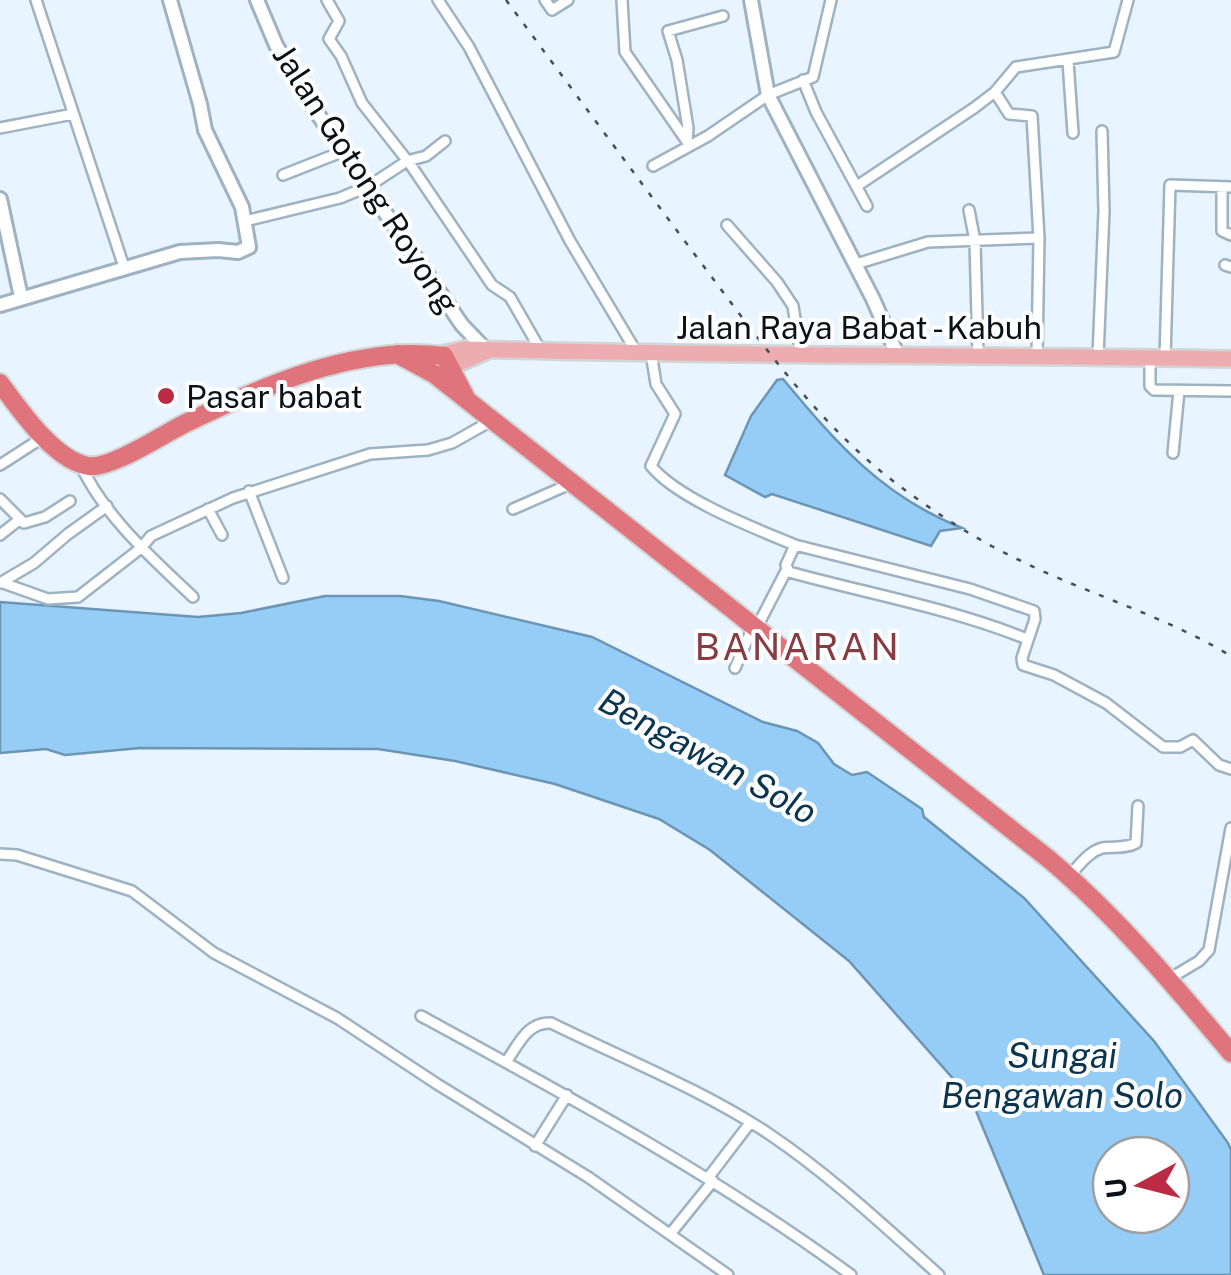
<svg xmlns="http://www.w3.org/2000/svg" width="1231" height="1275" font-family="'Public Sans',sans-serif">
	<style>
		.water { fill: #96cdf7; stroke: #6c95b4; stroke-width: 2.5; fill-rule: evenodd }
		.lines { fill: none; stroke-linecap: round; stroke-linejoin: round }
		.street-casing { stroke: #9eb2c2; stroke-width: 14 }
		.secondary-casing { stroke: #9eb2c2; stroke-width: 18 }
		.primary-casing { stroke: #d3d4d5; stroke-width: 20 }
		.highway-casing { stroke: #d3d4d5; stroke-width: 22 }
		.street { stroke: #fff; stroke-width: 9 }
		.secondary { stroke: #fff; stroke-width: 12 }
		.primary { stroke: #ecacb0; stroke-width: 15 }
		.highway { stroke: #df747c; stroke-width: 18 }
		.rail { stroke: #454e55; stroke-width: 2.5; stroke-dasharray: 5 10; stroke-linecap: butt }
		.poi-dot { fill: #bc2b44; stroke: #fff; stroke-width: 4 }
		.labels { text-anchor: middle; dominant-baseline: central; stroke-width: 8; stroke-linejoin: round; paint-order: stroke }
		.street-label { font-size: 32px; fill: #091116; stroke: #fff }
		.poi-label { font-size: 32px; fill: #091116; stroke: #fff; text-anchor: start }
		.water-label { font-size: 35px; font-style: italic; fill: #093551; stroke: #fff }
		.quarter-label { font-size: 38px; letter-spacing: 2.5px; fill: #853c42; stroke: #fff }
	</style>
	<rect width="100%" height="100%" fill="#e8f4ff"/>
	<path class="water" d="M783,379c54,65 99,117 179,149l-22,3 -9,15 -159,-52 -7,3 -40,-22 26,-59 26,-36z
		M325,596h75l39,5 153,36 171,85 34,9 21,12 16,21 18,11 15,-3 55,37 2,8 100,81 130,143 74,102 3,7v125h-187l-73,-176 -122,-138 -139,-111 -51,-31 -104,-35 -100,-23 -77,-12 -238,-1 -75,7 -19,-6 -46,4v-151l198,15 43,-4zM1111,1155h60v60h-60z"/>
	<g class="lines">
		<defs>
			<path id="street" d="M36,0l88,267
				M327,0l12,21 -10,18 12,17 21,47 48,61 82,121 18,12 31,54
				M438,0l31,47 101,194 67,112
				M545,0l7,10 16,-10
				M622,0l3,52 63,91
				M1068,61l5,72
				M803,80l13,32 51,94
				M995,92l14,22 23,2 7,122 -2,118
				M0,128l73,-14
				M687,142l1,-14 -11,-68 -9,-29 55,-15
				M653,166l55,-30 60,-41 45,-18 18,-77
				M283,175l61,-24
				M857,186l117,-78 21,-16 21,-25 98,-15 14,-52
				M1222,187v44l9,4
				M969,210l6,31 3,114
				M245,221l95,-23 29,-12 38,-25 19,-5 19,-15
				M727,225l50,57 16,24 8,50
				M856,264l72,-22 111,-4
				M1225,265l6,2
				M651,353l5,31 19,30 -24,52c27,33 103,62 144,79l-9,20 3,7c80,22 161,36 238,67
				M1098,357l6,-146 -2,-80
				M1150,358v28l4,4 77,1
				M1165,358l5,-173 61,2
				M1173,453l6,-62
				M0,465l42,-27
				M81,466c25,52 71,92 112,131
				M249,491l34,87
				M0,499l24,24 21,-6 25,-16
				M208,509l14,26
				M513,509l57,-25
				M0,535l19,-15
				M795,545l175,44 64,22 1,8 -13,39 1,7 31,10 52,28 57,44h17l13,-7 26,25 12,4
				M0,583l34,-20 34,-29 39,-28
				M3,583l45,16 30,-2 63,-49 10,-12 82,-38 137,-44 58,-4 24,-7 39,-22
				M757,627l30,-58
				M735,668l18,-41
				M0,854l17,1 115,36 82,62 123,65 100,66 151,93 140,98
				M1069,876c10,-10 19,-24 33,-28 12,-2 23,1 34,-5l2,-37
				M1169,979l30,-18 10,-11 22,-122
				M421,1016c147,80 295,160 430,259
				M506,1062c13,-18 21,-40 45,-39 71,35 152,67 218,111 61,41 115,92 170,141
				M535,1146l32,-51
				M708,1178l42,-55
				M671,1233l42,-52"/>
			<path id="secondary" d="M257,0l19,45 28,49 158,231 25,26
				M751,0l17,95 105,204 24,55
				M0,199l21,98
				M0,305l180,-53 38,-2 20,2 11,-5 -7,-40 -37,-77 -5,-26 -30,-104"/>
			<path id="primary" d="M438,355l27,-6c255,7 510,6 766,10
				M450,367l37,-16"/>
			<path id="highway" d="M397,354l37,20 616,486c68,58 124,125 181,193
				M0,383c20,27 54,77 88,83 22,4 77,-33 98,-43 77,-37 171,-79 258,-67l21,40"/>
		</defs>
		<use href="#street" class="street-casing"/>
		<use href="#secondary" class="secondary-casing"/>
		<use href="#primary" class="primary-casing"/>
		<use href="#highway" class="highway-casing"/>
		<use href="#street" class="street"/>
		<use href="#secondary" class="secondary"/>
		<use href="#primary" class="primary"/>
		<use href="#highway" class="highway"/>
		<path class="rail" d="M506,0c66,89 132,179 199,268 59,78 116,160 196,219 36,27 76,53 116,72 70,35 146,56 214,97"/>
	</g>
	<circle class="poi-dot" cx="166" cy="396" r="10"/>
	<g class="labels">
		<g class="street-label">
			<text transform="translate(366 179) rotate(57)">Jalan Gotong Royong</text>
			<text x="859" y="327">Jalan Raya Babat - Kabuh</text>
		</g>
		<g class="poi-label">
			<text x="186" y="396">Pasar babat</text>
		</g>
		<g class="water-label">
			<text transform="translate(708 756) rotate(29)">Bengawan Solo</text>
			<text x="1062" y="1055">Sungai<tspan x="1062" dy="40">Bengawan Solo</tspan></text>
		</g>
		<g class="quarter-label">
			<text x="798" y="646">BANARAN</text>
		</g>
	</g>
	<g transform="translate(1141 1185) rotate(263)"><circle r="48" fill="#ffffff" stroke="#9da0a2" stroke-width="2.5"/>
	<path d="M0-8L18 38L0 25L-18 38Z" fill="#bc2b44"/>
	<text y="-15" font-size="28" font-weight="bold" text-anchor="middle" fill="#091116">U</text>
	</g>
</svg>
